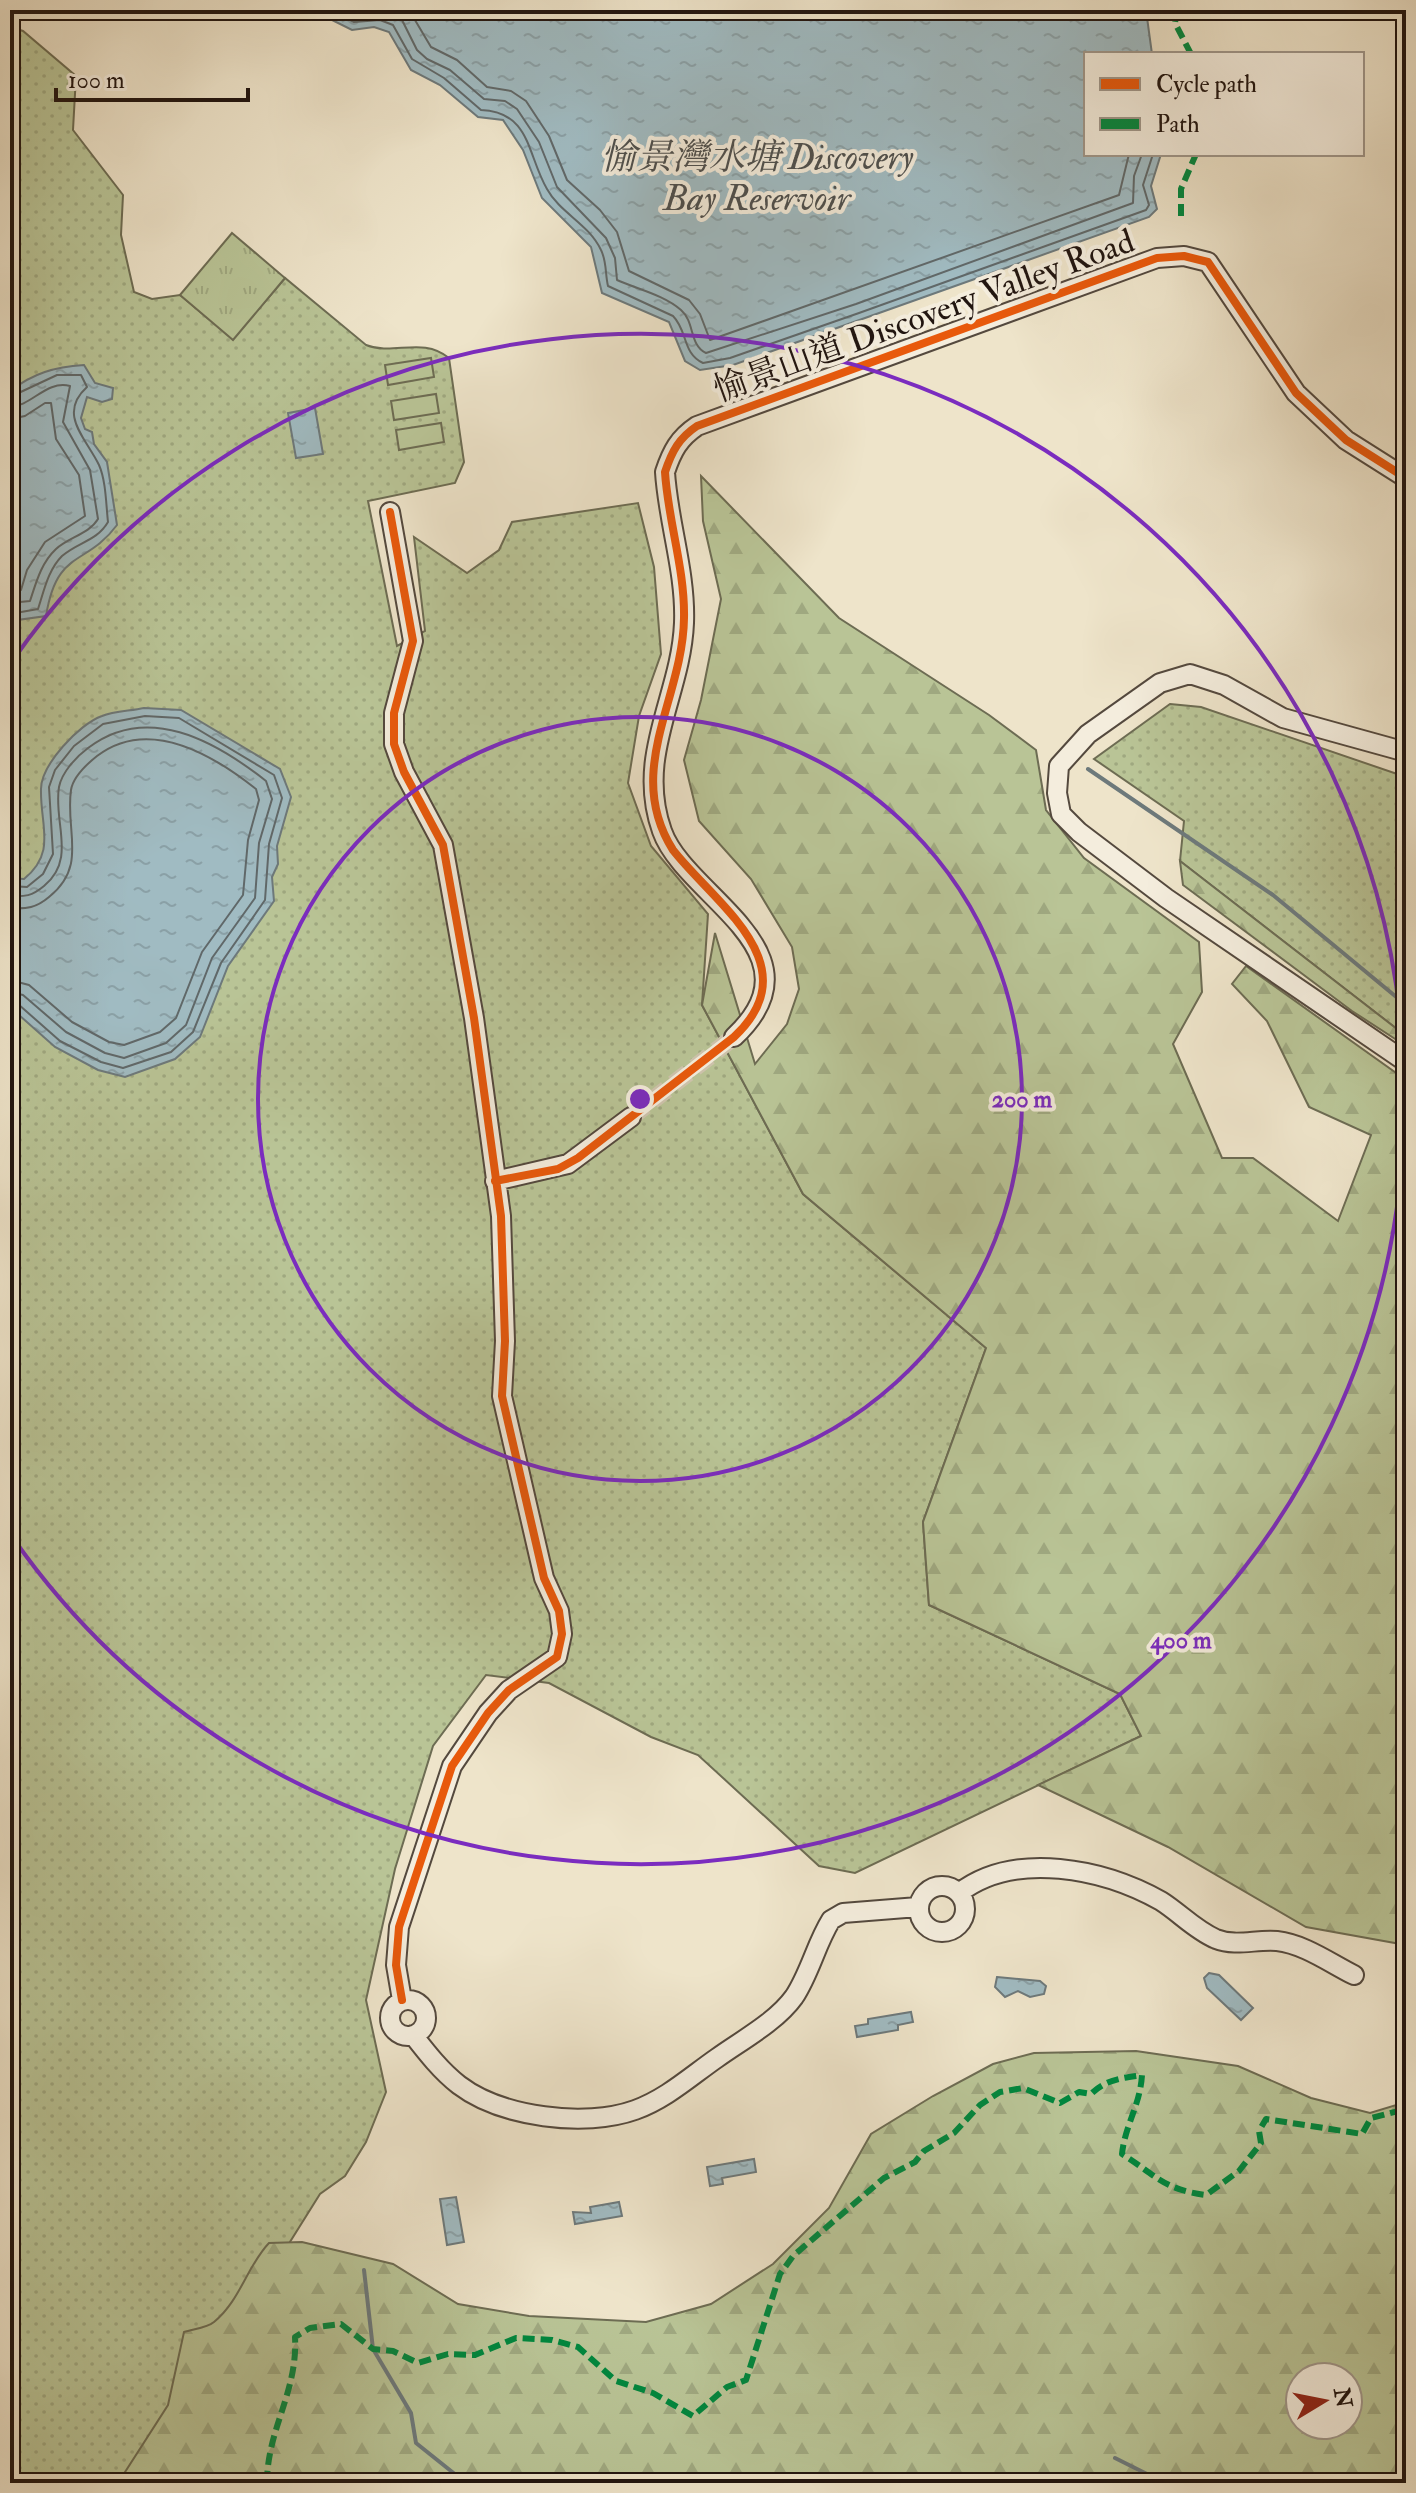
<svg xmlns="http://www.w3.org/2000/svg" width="1416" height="2493" font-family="'IM FELL Double Pica','Noto Serif TC',serif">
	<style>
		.grass { fill: url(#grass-dots); stroke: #6d6c53; stroke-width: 2 }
		.forest { fill: url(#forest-firs); stroke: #6d6c53; stroke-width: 2; fill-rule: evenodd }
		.park { fill: url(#park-tufts); stroke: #6d6c53; stroke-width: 2 }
		.garden { fill: #b9c496; stroke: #6d6c53; stroke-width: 2 }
		.water { fill: url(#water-ripples); stroke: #6d797b; stroke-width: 2 }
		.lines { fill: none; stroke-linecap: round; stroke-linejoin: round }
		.shore { stroke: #606869; stroke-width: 2 }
		.stream { stroke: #6d797b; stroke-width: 4 }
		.minor-tunnel { stroke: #cfc5ae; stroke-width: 18; stroke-dasharray: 18 9; stroke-linecap: butt }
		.minor-casing { stroke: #54493e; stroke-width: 22 }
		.minor { stroke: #f4eddd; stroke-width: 18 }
		.quiet { stroke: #00873e; stroke-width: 6; stroke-dasharray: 12 6; stroke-linecap: butt }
		.cycleway-casing { stroke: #f4eddd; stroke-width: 13 }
		.cycleway { stroke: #e8590c; stroke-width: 8 }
		.ring { fill: none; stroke: #7b2cbf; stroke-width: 4 }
		.labels { text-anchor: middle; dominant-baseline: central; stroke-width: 8; stroke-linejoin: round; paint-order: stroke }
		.street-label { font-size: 34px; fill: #211510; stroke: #f4eddd }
		.water-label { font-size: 36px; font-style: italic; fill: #4d4f4e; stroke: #f4eddd }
		.centre { fill: #7b2cbf; stroke: #f4eddd; stroke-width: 4 }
		.ring-label { font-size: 24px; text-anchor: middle; font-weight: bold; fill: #7b2cbf; stroke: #f4eddd; stroke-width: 8; stroke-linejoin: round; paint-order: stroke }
	</style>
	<defs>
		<pattern id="grass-dots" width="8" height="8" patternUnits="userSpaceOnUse" patternTransform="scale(2)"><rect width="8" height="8" fill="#b9c496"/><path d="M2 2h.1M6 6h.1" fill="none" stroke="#9fa880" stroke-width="1.8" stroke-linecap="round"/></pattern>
		<pattern id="forest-firs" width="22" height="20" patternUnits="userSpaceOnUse" patternTransform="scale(2)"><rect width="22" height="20" fill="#b9c496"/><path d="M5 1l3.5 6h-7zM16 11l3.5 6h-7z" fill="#9fa880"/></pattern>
		<pattern id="park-tufts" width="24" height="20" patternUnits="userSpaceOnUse" patternTransform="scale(2)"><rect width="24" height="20" fill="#b9c496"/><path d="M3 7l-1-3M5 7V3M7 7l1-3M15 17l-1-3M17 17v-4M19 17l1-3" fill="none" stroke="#9fa880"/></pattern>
		<pattern id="water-ripples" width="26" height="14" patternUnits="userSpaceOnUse" patternTransform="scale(2)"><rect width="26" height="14" fill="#a0bbc2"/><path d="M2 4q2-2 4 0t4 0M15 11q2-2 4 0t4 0" fill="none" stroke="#8aa0a6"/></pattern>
	</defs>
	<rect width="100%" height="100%" fill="#eee4ca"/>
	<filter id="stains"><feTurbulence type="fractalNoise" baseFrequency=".0025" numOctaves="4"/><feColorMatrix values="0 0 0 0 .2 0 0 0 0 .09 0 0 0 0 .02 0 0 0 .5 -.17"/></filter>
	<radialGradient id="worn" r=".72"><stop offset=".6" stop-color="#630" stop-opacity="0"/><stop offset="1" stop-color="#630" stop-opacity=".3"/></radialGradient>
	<path class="grass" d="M10,27l13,4 53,45 -3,54 50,65 -2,40 13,57 18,7 28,-4 53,44 52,-61 81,67c28,11 56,-9 83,13l15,104 -9,21 -87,18 29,145 28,-15 -11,-94 53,36 32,-23 13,-28 126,-19 16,64 7,87 -22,62 -11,67 23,63 57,68 -6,91 101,189 183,154 -63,174 6,83 191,89 21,42 -286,137 -36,-7 -121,-111 -47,-18 -102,-54 -63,-8 -53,71 -38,123 -29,131 20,92 -20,50 -21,34 -25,18 -181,289h-129z
		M1170,704l31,3 205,70v259l-226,-175 4,-40 -90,-62z"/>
	<path class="forest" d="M701,476l138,142 150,97 47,35 10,60 38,48 115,84 3,50 -29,52 49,114h31l85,63 33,-86 -62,-28 -42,-86 -35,-37 14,-18 160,114v865l-100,-18 -138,-80 -130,-62 103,-49 -21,-42 -191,-89 -6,-83 63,-174 -183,-154 -101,-189 13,-72 40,131 32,-40 12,-35 -7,-42 -41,-68 -52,-58 -15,-61 17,-60 20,-101 -18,-78z
		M1180,861l226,175v10l-54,-35 -169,-126z
		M1136,2051l102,15 73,32 59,15 36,-11v381h-1288l50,-78 16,-73c9,-3 23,-4 30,-10 26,-21 33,-56 55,-79l33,-1 91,22 65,40 71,12 117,6 65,-18 62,-40 56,-56 42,-74 62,-38 60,-32 41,-11zM1300,2377h48v48h-48z"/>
	<path class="park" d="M232,233l53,45 -52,62 -53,-45z"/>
	<path class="garden" d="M431,358l3,19 -46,8 -3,-20z
		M436,394l3,19 -45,7 -3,-19z
		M441,423l3,19 -45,8 -3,-20z"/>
	<path class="water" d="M312,10h834l6,44h-66v100h75l-10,32 6,23 -8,8 -416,148 -33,5 -15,-9 -16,-39 -67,-29 -11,-46 -49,-49 -19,-48 -20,-30 -25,-3 -38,-32 -29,-15 -22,-38 -15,-5 -22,3z
		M84,365l11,18 18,5 -1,11 -10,3 -15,-5 -6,21 4,11 7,3 2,12 13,18 10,63c-31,42 -60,23 -71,91l-36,5v-230c24,-18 44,-24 74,-26z
		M315,408l8,46 -27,4 -8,-45z
		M144,708l37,2 99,59 11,28 -14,49 1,18 -6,13 2,24 -46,65 -28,71 -25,22 -50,18 -27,-7 -43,-23 -45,-40v-129l14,1c33,-27 16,-53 17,-90 0,-24 38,-65 61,-73 12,-5 29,-5 42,-8z
		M1209,1973l10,2 34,33 -12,12 -34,-32 -3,-10z
		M997,1977l43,4 6,5 -2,8 -14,3 -12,-6 -13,6 -10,-10z
		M911,2012l2,10 -15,3v5l-41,7 -2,-11 13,-2v-5z
		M754,2159l2,13 -34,6 1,6 -13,2 -3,-19z
		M456,2197l8,45 -17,3 -7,-46z
		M619,2202l3,14 -47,8 -2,-12 18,1 -1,-6z"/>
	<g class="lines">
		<path class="shore" d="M332,10l22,12 26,-2 13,5 19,34 32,19 37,32c50,2 46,45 66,79 13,24 42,35 54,61 6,12 4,24 7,36l65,30c15,15 9,37 30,47l27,-5 129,-45 287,-103 3,-5 -6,-20 10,-31
			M383,10l19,10 15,30 10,9 23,11 34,29 21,2 12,8 22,33 18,45 49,51 9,20 2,22c20,9 47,15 64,30 14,12 8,35 25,43l150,-49 277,-101 1,-27 8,-22
			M409,10l22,37 26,13 30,27 24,4 15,10 23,35 18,44 33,30 17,22 12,39 60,29 11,14 10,26 409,-145 10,-41
			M10,397l47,-22h24l6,12c-30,27 -1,51 12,78 7,16 7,39 9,57 -11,19 -30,20 -46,34 -14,14 -18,35 -24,53l-28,5
			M10,407c22,-1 36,-27 60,-21l-7,36 27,48 8,49c-9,15 -29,18 -42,30 -15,14 -20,34 -26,52l-20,2
			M10,419l15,-3 20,-13h6l5,36 23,36 6,41 -40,26 -18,28 -6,20 -11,1
			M10,886l17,1 16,-13 10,-20 -4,-67 6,-17 19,-24 29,-22 42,-8 34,2 95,57 8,23 -13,46 -4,56 -44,63 -28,69 -22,20 -48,16 -22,-6 -41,-21 -42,-37 -8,-2
			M10,896c15,1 22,0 34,-10 33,-27 9,-64 15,-99 3,-15 17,-30 29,-39 59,-45 126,-8 178,33l6,18 -13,44 -4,55 -43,60 -26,67 -20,18 -42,15 -19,-5 -39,-21 -43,-37 -13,-3
			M10,908c17,1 26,0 39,-11 39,-31 16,-66 22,-107 2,-13 16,-26 26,-34 51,-39 115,-2 159,33l3,11 -11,40 -5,55 -41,57 -26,66 -16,14 -36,13 -15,-3 -37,-20 -43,-37 -19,-5"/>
		<path class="stream" d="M1088,769l185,126 133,110
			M364,2270l9,79 38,64 5,30 50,40
			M1115,2458l50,25"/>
		<path class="minor-tunnel" d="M631,1117l103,-80"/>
		<defs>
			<path id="minor" d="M390,512l23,129 -19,72v31l10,28 39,73 31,173 27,198 4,125 -3,55 42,182 15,33 3,23 -5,23 -48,33 -21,23 -36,53 -53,161 -3,38 6,35
				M1406,752l-123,-34 -59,-33 -34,-11 -30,9 -72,51 -29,32 -2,27 4,21 18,18 87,66 240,164
				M734,1037c92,-86 -49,-140 -72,-206 -27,-76 19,-135 22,-208 2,-51 -16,-101 -19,-151 7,-21 14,-34 32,-46l460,-168 27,-2 24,6 88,131 50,47 60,38
				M495,1181l73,-17 63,-47
				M919 1909a23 23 0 1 1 46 0a23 23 0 1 1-46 0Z
				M959,1893c56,-43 145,-24 202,8 19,12 34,29 55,38 20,8 40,0 61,2 27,3 53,22 77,34
				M390 2018a18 18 0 1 1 36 0a18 18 0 1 1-36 0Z
				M413,2035c14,18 28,36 46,50 42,32 126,43 176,25 31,-11 56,-34 82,-52 25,-18 59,-36 77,-61 16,-24 22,-53 37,-77l12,-7 75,-6"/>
		</defs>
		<use href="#minor" class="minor-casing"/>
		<use href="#minor" class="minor"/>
		<path class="quiet" d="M1177,10l-2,13 16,31
			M1181,216v-27l15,-35
			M267,2483c0,-54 31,-91 28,-146l15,-9 31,-4 32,25 20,2 25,12 30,-9 27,1 41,-17 36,2 26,7 38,34 37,12 40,23 34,-29 19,-7 34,-106 13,-18 91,-78 31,-16 9,-11 30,-18 26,-28 20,-13 23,-4 37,15 19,-11 12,2c15,-15 32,-16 51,-19 -2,31 -17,50 -20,79 32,20 42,36 84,41l33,-24 22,-28 -2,-12 7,-12 96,15 9,-16 35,-9"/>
		<defs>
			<path id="cycleway" d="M390,512l23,129 -19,72v31l10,28 39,73 31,173 27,198 4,125 -3,55 42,182 15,33 3,23 -5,23 -48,33 -21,23 -36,53 -53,161 -3,38 6,35
				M495,1181l63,-12 20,-11 156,-121c77,-72 -19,-133 -61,-187 -50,-79 10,-151 11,-232 1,-49 -16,-97 -19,-146 7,-21 14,-34 32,-46l460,-168 27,-2 24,6 88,131 50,47 60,38"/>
		</defs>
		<use href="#cycleway" class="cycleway-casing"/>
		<use href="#cycleway" class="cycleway"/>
	</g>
	<g class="ring">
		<circle cx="640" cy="1099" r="382"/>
		<path d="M13 660A765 765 0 1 1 13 1538"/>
	</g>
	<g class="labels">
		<g class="street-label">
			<text transform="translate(924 316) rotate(-20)">愉景山道 Discovery Valley Road</text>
		</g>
		<g class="water-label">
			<text x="757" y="157">愉景灣水塘 Discovery<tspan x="757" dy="41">Bay Reservoir</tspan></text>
		</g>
	</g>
	<circle cx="640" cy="1099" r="12" class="centre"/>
	<g class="ring-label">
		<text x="1022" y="1107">200 m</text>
		<text x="1181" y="1648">400 m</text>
	</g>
	<rect width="1416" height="2493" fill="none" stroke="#eee4ca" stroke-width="40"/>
	<rect x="12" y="12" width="1392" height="2469" fill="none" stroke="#211510" stroke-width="4"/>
	<rect x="20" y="20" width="1376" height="2453" fill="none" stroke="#211510" stroke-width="2"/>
	<rect x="1084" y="52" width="280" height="104" fill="#f4eddd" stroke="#a0978b" stroke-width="2"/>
	<rect x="1100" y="78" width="40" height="12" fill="#e8590c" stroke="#a0978b" stroke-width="2"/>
	<text x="1156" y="92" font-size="24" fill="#211510">Cycle path</text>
	<rect x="1100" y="118" width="40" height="12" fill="#00873e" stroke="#a0978b" stroke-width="2"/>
	<text x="1156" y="132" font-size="24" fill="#211510">Path</text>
	<g transform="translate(1324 2401) rotate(80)"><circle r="38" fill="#f4eddd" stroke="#a0978b" stroke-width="2"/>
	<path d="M0-6L14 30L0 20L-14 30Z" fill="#8f2418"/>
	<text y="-12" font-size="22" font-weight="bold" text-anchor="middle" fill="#211510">N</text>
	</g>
	<path d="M56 88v12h192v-12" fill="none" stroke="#211510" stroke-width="4"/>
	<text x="68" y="88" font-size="24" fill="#211510" stroke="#f4eddd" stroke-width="6" paint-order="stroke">100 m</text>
	<rect width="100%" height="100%" filter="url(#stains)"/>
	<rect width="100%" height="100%" fill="url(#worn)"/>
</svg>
